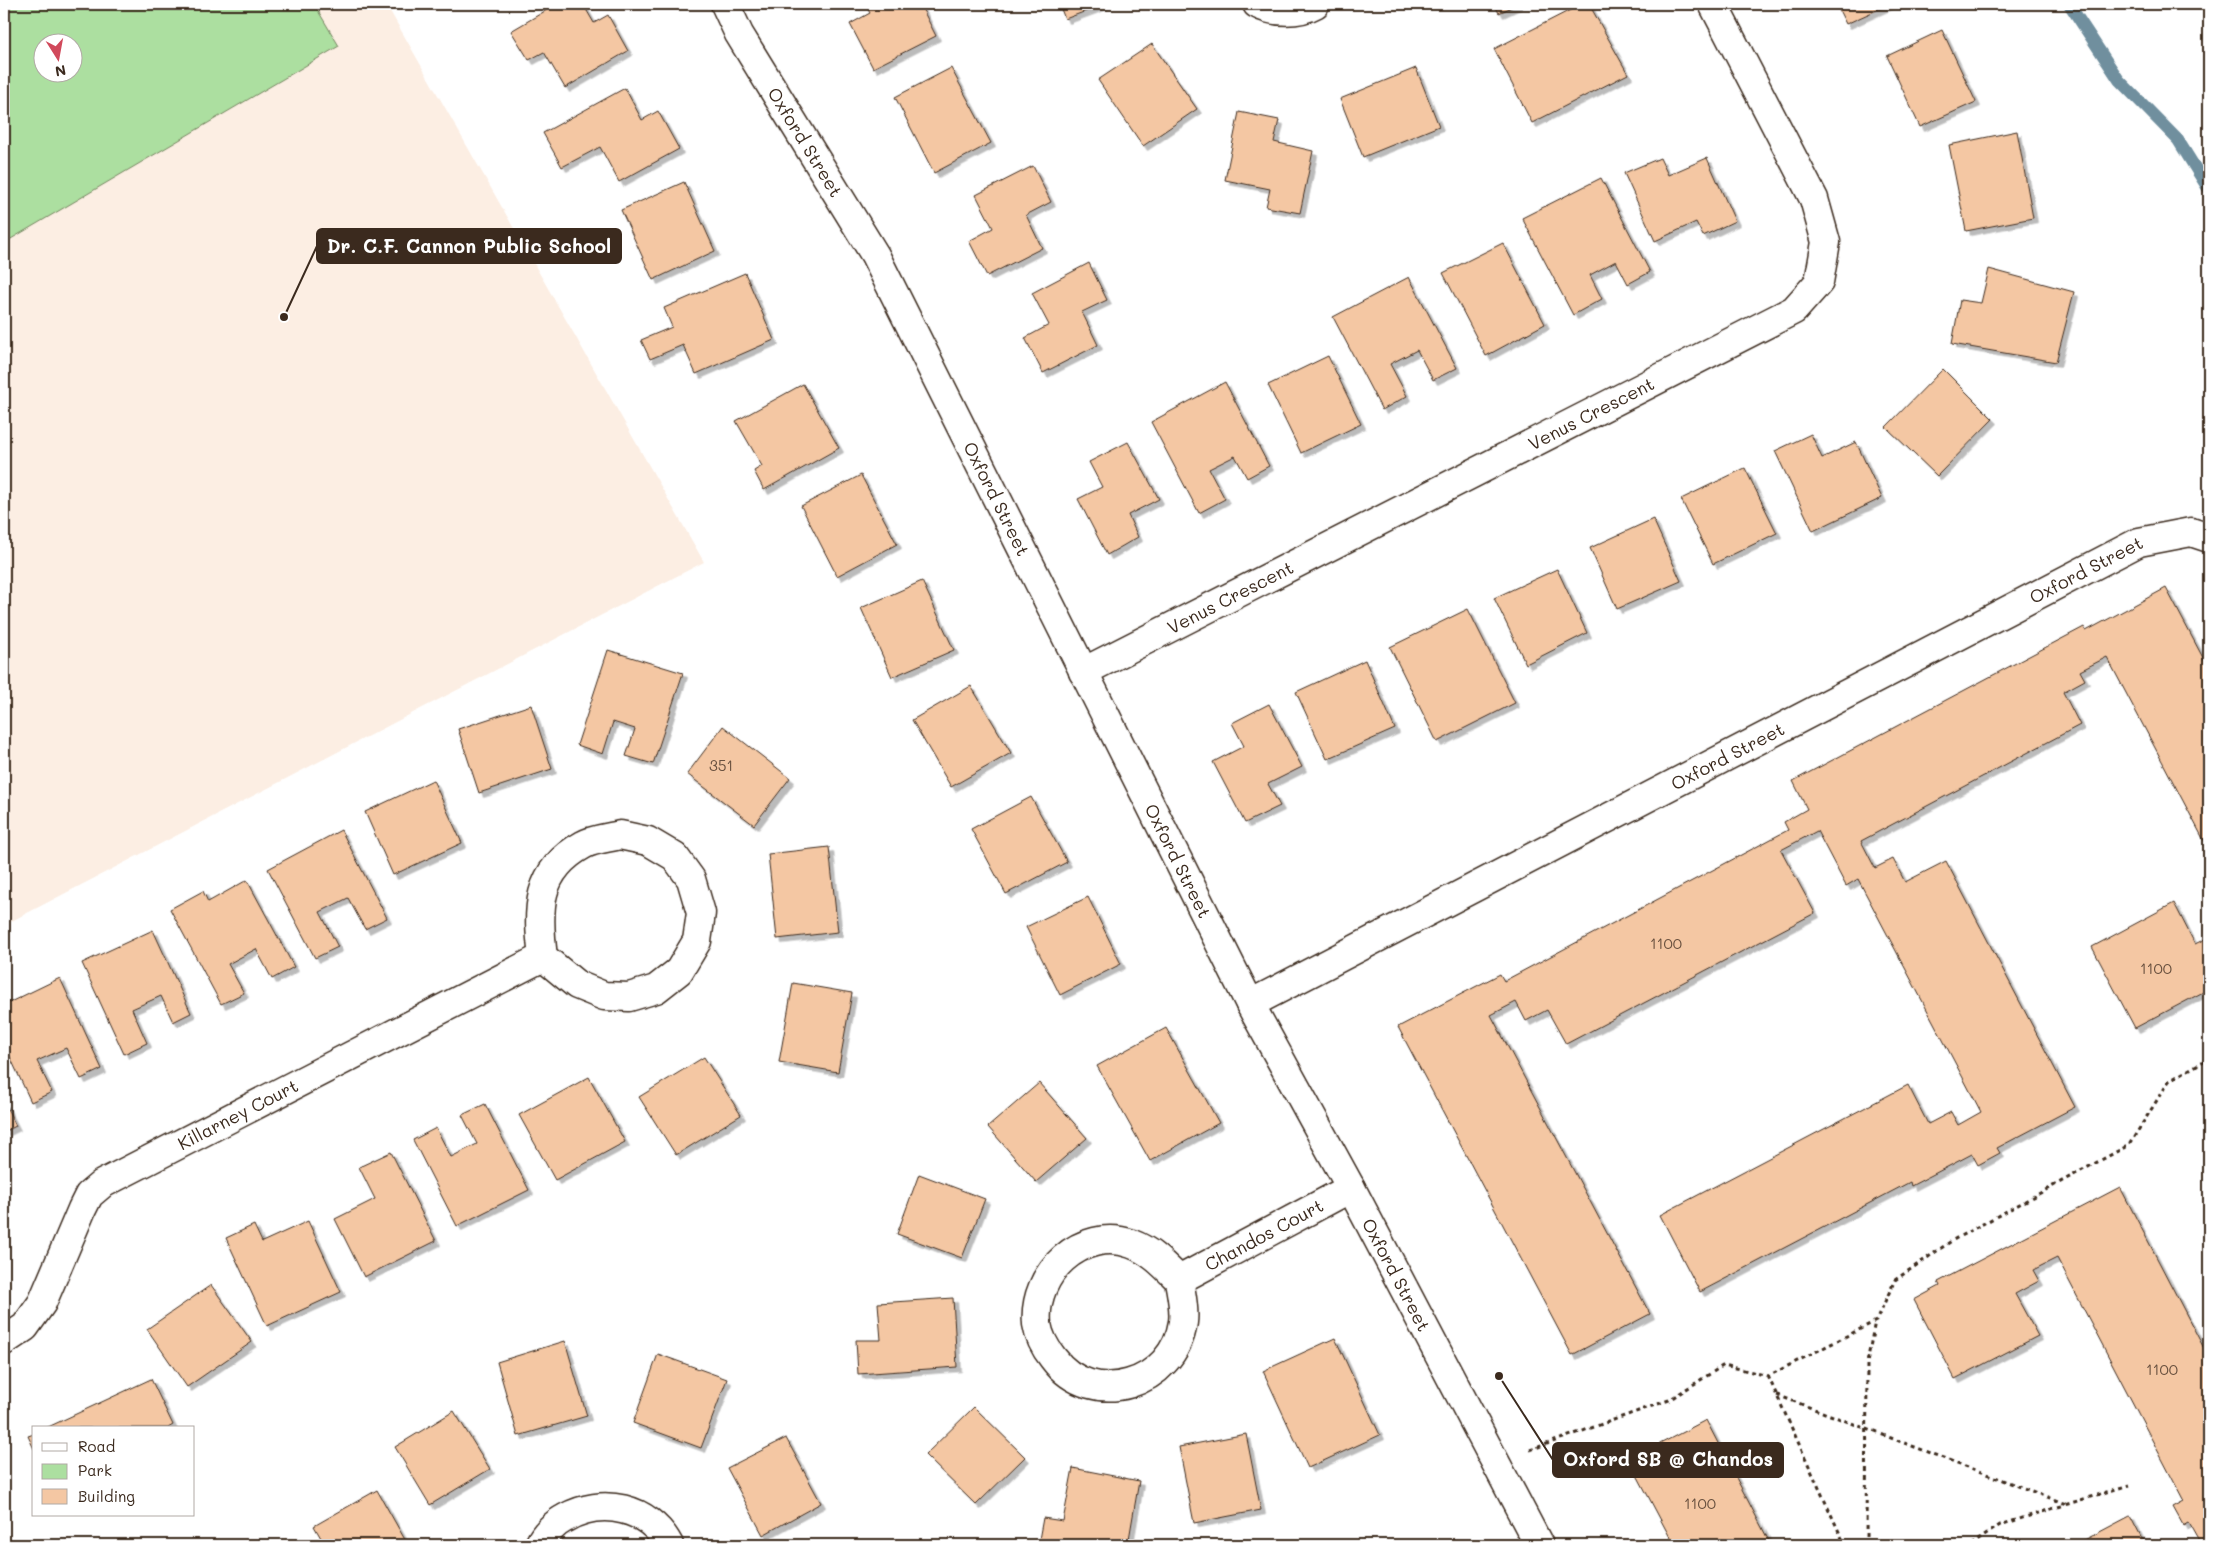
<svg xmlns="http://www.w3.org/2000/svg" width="2213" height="1549" font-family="Mali,sans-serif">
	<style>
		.built { fill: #fceee3; fill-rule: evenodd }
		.green { fill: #acdfa0; stroke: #74845f; fill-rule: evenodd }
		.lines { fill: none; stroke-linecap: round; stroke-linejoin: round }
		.stream { stroke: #708f9e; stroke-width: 12 }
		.building { fill: #f4c7a3; stroke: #3b2a1e; filter: url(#shadow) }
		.minor-casing { stroke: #3b2a1e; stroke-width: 31 }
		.path { stroke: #3b2a1e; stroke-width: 3; stroke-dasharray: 4 4; stroke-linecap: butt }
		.minor { stroke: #fff; stroke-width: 28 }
		.labels { text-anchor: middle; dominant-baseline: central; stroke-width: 4; stroke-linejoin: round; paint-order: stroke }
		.number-label { font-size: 15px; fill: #69513f }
		.street-label { font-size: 18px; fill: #3b2a1e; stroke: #fff }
		.leader { fill: none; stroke: #3b2a1e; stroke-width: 2 }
		.callout-dot { fill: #3b2a1e; stroke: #fff; stroke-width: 2 }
		.callout { fill: #3b2a1e; stroke: #3b2a1e; stroke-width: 2 }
		.callout-label { font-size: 19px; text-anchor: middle; font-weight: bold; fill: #fff }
	</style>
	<defs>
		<filter id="shadow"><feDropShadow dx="4.5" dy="4.5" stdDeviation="0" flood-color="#0004"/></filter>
	</defs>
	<rect width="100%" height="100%" fill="#fff"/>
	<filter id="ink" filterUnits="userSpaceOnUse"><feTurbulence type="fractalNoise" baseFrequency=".02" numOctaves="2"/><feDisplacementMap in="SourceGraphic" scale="10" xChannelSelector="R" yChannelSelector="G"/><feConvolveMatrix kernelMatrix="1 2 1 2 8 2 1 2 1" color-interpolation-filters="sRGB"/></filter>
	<g filter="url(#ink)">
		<path class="built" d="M4,4h382l318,558 -700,363zM42,42h30v30h-30z"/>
		<path class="green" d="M4,4h310l25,42 -335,197zM42,42h30v30h-30z"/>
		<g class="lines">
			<path class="stream" d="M2069,4l50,76 59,60 31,50"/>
		</g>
		<path class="building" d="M557,4h26l11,19 14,-8 20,36 -63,37 -21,-36 -15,8 -18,-29z
			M865,4h55l16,32 -63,32 -23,-44 20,-11z
			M1059,4h46l-40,15z
			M1494,4h24l-19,9z
			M1582,4h7l39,70 -96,49 -38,-74z
			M1836,4h54l-44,20z
			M1942,30l34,72 -56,25 -33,-71z
			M1152,44l45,65 -54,37 -45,-66z
			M951,68l40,75 -57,30 -39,-76z
			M1416,68l23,58 -76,31 -23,-58z
			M625,88l17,32 16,-9 21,38 -60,33 -19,-35 -38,20 -19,-34z
			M1239,112l40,8 -5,22 39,9 -13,62 -34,-6 4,-18 -45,-9z
			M2017,131l16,87 -67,13 -17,-86z
			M1660,158l8,17 39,-17 28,63 -32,15 -7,-14 -41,19 -31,-68z
			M1033,166l18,36 -25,13 16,33 -55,28 -18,-35 24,-13 -17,-33z
			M1601,178l49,94 -22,12 -12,-23 -26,14 12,24 -29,16 -51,-97z
			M684,182l31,69 -62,29 -32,-70z
			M1503,243l42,81 -59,32 -43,-83z
			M1089,263l18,37 -25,12 16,33 -55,28 -18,-35 24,-13 -17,-32z
			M1989,269l85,23 -18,70 -104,-18 8,-44 21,3z
			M745,273l29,67 -78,34 -13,-29 -33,14 -9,-19 31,-13 -8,-19z
			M1409,277l48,91 -24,12 -16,-30 -27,14 17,32 -25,14 -49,-93z
			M1328,356l33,68 -60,29 -33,-68z
			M1943,369l50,50 -56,57 -51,-49z
			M1225,382l44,84 -22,12 -12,-22 -26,13 16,30 -26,14 -48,-91z
			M803,384l36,64 -75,42 -10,-19 8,-5 -26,-45z
			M1811,434l11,24 34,-16 26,56 -69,33 -38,-80z
			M1128,442l31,57 -31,16 10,22 -31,18 -29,-56 24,-12 -13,-25z
			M1745,468l32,65 -64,31 -32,-65z
			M861,475l36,69 -60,32 -36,-70z
			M1653,519l28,62 -64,28 -27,-61z
			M1557,569l30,64 -61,31 -32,-66z
			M922,581l32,69 -62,27 -31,-69z
			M2166,588l43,81v181l-102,-193 -27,14 5,9 -22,12 17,33 -219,116 14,27 18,-9 12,23 41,-21 129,246 -78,41 3,5 -22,12 -6,-11 -61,32 -1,-4 -210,110 -40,-77 248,-130 20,39 23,-12 7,13 23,-13 -123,-233 -12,7 -29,-55 -36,19 34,63 -249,131 -19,-34 -21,11 -10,-19 -25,13 159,299 -78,41 -174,-328 102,-53 4,7 284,-151 -4,-8 23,-13 -14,-28 291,-154 2,4z
			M1468,609l47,94 -78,39 -47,-95z
			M608,650l75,23 -30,91 -27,-8 9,-27 -22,-7 -10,32 -26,-9z
			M1365,660l30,69 -68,30 -31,-67z
			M971,686l40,67 -60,34 -39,-67z
			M1269,704l33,63 -34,17 12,22 -35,17 -32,-61 31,-16 -12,-23z
			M531,705l21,64 -73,24 -21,-64z
			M723,726l67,52 -36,47 -67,-51z
			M433,780l29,63 -69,32 -28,-63z
			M1031,797l36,65 -61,32 -35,-65z
			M341,830l46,88 -22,11 -17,-31 -28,14 18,35 -23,11 -47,-89z
			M829,847l9,85 -61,7 -9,-85z
			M247,880l47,87 -22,12 -16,-30 -28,15 16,29 -23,11 -51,-95 33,-18 5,11z
			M1088,897l33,67 -61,31 -34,-68z
			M2174,903l21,41 14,-7v52l-74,39 -43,-81z
			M153,930l38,83 -18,9 -12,-26 -29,13 15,34 -23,11 -42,-91z
			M60,978l42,91 -21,10 -15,-31 -29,13 15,31 -21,10 -27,-58v-39z
			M793,983l59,10 -14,79 -59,-10z
			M1166,1028l53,95 -69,38 -53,-95z
			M704,1057l37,58 -65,40 -37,-58z
			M589,1077l36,65 -70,38 -36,-65z
			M1039,1083l48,55 -51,44 -48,-55z
			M4,1102l12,24 -12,6z
			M485,1104l44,86 -72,36 -44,-86 23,-12 15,29 26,-13 -15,-29z
			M391,1152l45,89 -72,36 -29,-58 40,-20 -16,-32z
			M919,1174l66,25 -23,59 -65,-24z
			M2120,1187l89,171v187h-8l-13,-23 -5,3 -10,-18 11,-6 -127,-243 -24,12 6,11 -24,13 23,42 -83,43 -41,-79 26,-14 -2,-4z
			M308,1221l33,71 -74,34 -41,-88 28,-13 8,17z
			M211,1285l41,57 -65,45 -40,-58z
			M953,1298l4,69 -99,7 -2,-34h25l-3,-37z
			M1335,1338l45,97 -72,33 -45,-97z
			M565,1341l22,75 -69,20 -21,-74z
			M658,1354l69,25 -26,69 -68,-25z
			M151,1379l22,46 -5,3h-122z
			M974,1407l51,50 -49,48 -51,-50z
			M454,1411l36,58 -60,36 -35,-58z
			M1706,1420l65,125h-97l-45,-85z
			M34,1434v15l-6,-13z
			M1246,1434l15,76 -67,13 -15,-76z
			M786,1438l35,65 -58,32 -36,-67z
			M1073,1468l66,13 -11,64h-90l5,-27 20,3z
			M377,1490l31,55h-83l-11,-19z
			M2130,1516l15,29h-70z"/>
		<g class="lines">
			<defs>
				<g id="minor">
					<path id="s1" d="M725,4l14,30 136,221 375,749 101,184 188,357"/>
					<path d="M1257,4c16,9 42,9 58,0"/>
					<path id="s2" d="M1083,672l711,-362 25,-28 7,-40 -12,-43 -101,-195"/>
					<path d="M620,835l28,6 27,16 16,22 10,34 -4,28 -18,30 -23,18 -27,8 -25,-1 -27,-11 -34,-28c-6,-47 -7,-86 40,-112 10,-6 26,-7 37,-10z"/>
					<path id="s3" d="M1250,1004l889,-462 52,-10 18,6"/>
					<path id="s4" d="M1179,1280c-14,-14 -28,-29 -47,-36 -51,-18 -100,30 -95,80 2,13 8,24 16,34 39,53 121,27 130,-36 2,-13 -2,-29 -4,-42l172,-92"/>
					<path id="s5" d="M4,1341l21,-14 17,-24 40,-94 7,-14 13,-11 441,-227"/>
					<path d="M539,1545c5,-11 16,-22 26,-27 37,-21 84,-11 104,27"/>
				</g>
			</defs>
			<use href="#minor" class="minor-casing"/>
			<path class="path" d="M1768,1376l77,169
				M1777,1395l289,109
				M1530,1450l139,-50 55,-35 44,11 108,-55 19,-41 58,-40 176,-95 40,-64 40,-23
				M1866,1545l1,-182 8,-42
				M1971,1545l29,-20 129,-40"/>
			<use href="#minor" class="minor"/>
		</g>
	</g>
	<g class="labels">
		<g class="number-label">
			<text x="721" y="765">351</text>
			<text x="1666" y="943">1100</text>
			<text x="2156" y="968">1100</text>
			<text x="2162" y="1369">1100</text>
			<text x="1700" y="1503">1100</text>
		</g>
		<g class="street-label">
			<text stroke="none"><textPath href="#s1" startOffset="160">Oxford Street</textPath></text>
			<text stroke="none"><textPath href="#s2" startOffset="570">Venus Crescent</textPath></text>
			<text stroke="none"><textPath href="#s1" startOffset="565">Oxford Street</textPath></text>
			<text stroke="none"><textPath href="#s3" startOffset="942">Oxford Street</textPath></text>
			<text stroke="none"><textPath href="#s2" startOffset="165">Venus Crescent</textPath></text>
			<text stroke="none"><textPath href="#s3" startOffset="538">Oxford Street</textPath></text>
			<text stroke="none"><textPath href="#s1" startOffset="970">Oxford Street</textPath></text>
			<text stroke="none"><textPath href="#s5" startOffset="342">Killarney Court</textPath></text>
			<text stroke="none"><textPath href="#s4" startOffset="555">Chandos Court</textPath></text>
			<text stroke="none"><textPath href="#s1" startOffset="1438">Oxford Street</textPath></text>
		</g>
	</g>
	<path class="leader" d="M284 317L317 246M1499 1376L1553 1460"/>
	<g class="callout-dot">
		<circle cx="284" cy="317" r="5"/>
		<circle cx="1499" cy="1376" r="5"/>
	</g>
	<g class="callout">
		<rect x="317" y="229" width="304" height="34" rx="5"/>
		<rect x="1553" y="1443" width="230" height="34" rx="5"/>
	</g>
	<g class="callout-label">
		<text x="469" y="253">Dr. C.F. Cannon Public School</text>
		<text x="1668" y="1466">Oxford SB @ Chandos</text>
	</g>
	<rect width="2213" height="1549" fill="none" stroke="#fff" stroke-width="20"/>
	<rect x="10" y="10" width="2193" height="1529" fill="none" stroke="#3b2a1e" stroke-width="2" filter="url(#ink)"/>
	<rect x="32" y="1426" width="162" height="90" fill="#ffffff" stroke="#b1aaa5"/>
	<rect x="42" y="1443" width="25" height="8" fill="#ffffff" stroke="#b1aaa5"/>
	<text x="78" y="1452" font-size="15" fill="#3b2a1e">Road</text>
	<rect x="42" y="1464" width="25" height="15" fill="#acdfa0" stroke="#b1aaa5"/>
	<text x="78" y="1476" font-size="15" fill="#3b2a1e">Park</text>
	<rect x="42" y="1489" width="25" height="15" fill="#f4c7a3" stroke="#b1aaa5"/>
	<text x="78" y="1502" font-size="15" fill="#3b2a1e">Building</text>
	<g transform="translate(58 58) rotate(169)"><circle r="24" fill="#ffffff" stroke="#b1aaa5"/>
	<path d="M0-4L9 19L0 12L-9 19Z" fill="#d1495b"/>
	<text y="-8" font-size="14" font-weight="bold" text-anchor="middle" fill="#3b2a1e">N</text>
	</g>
</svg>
